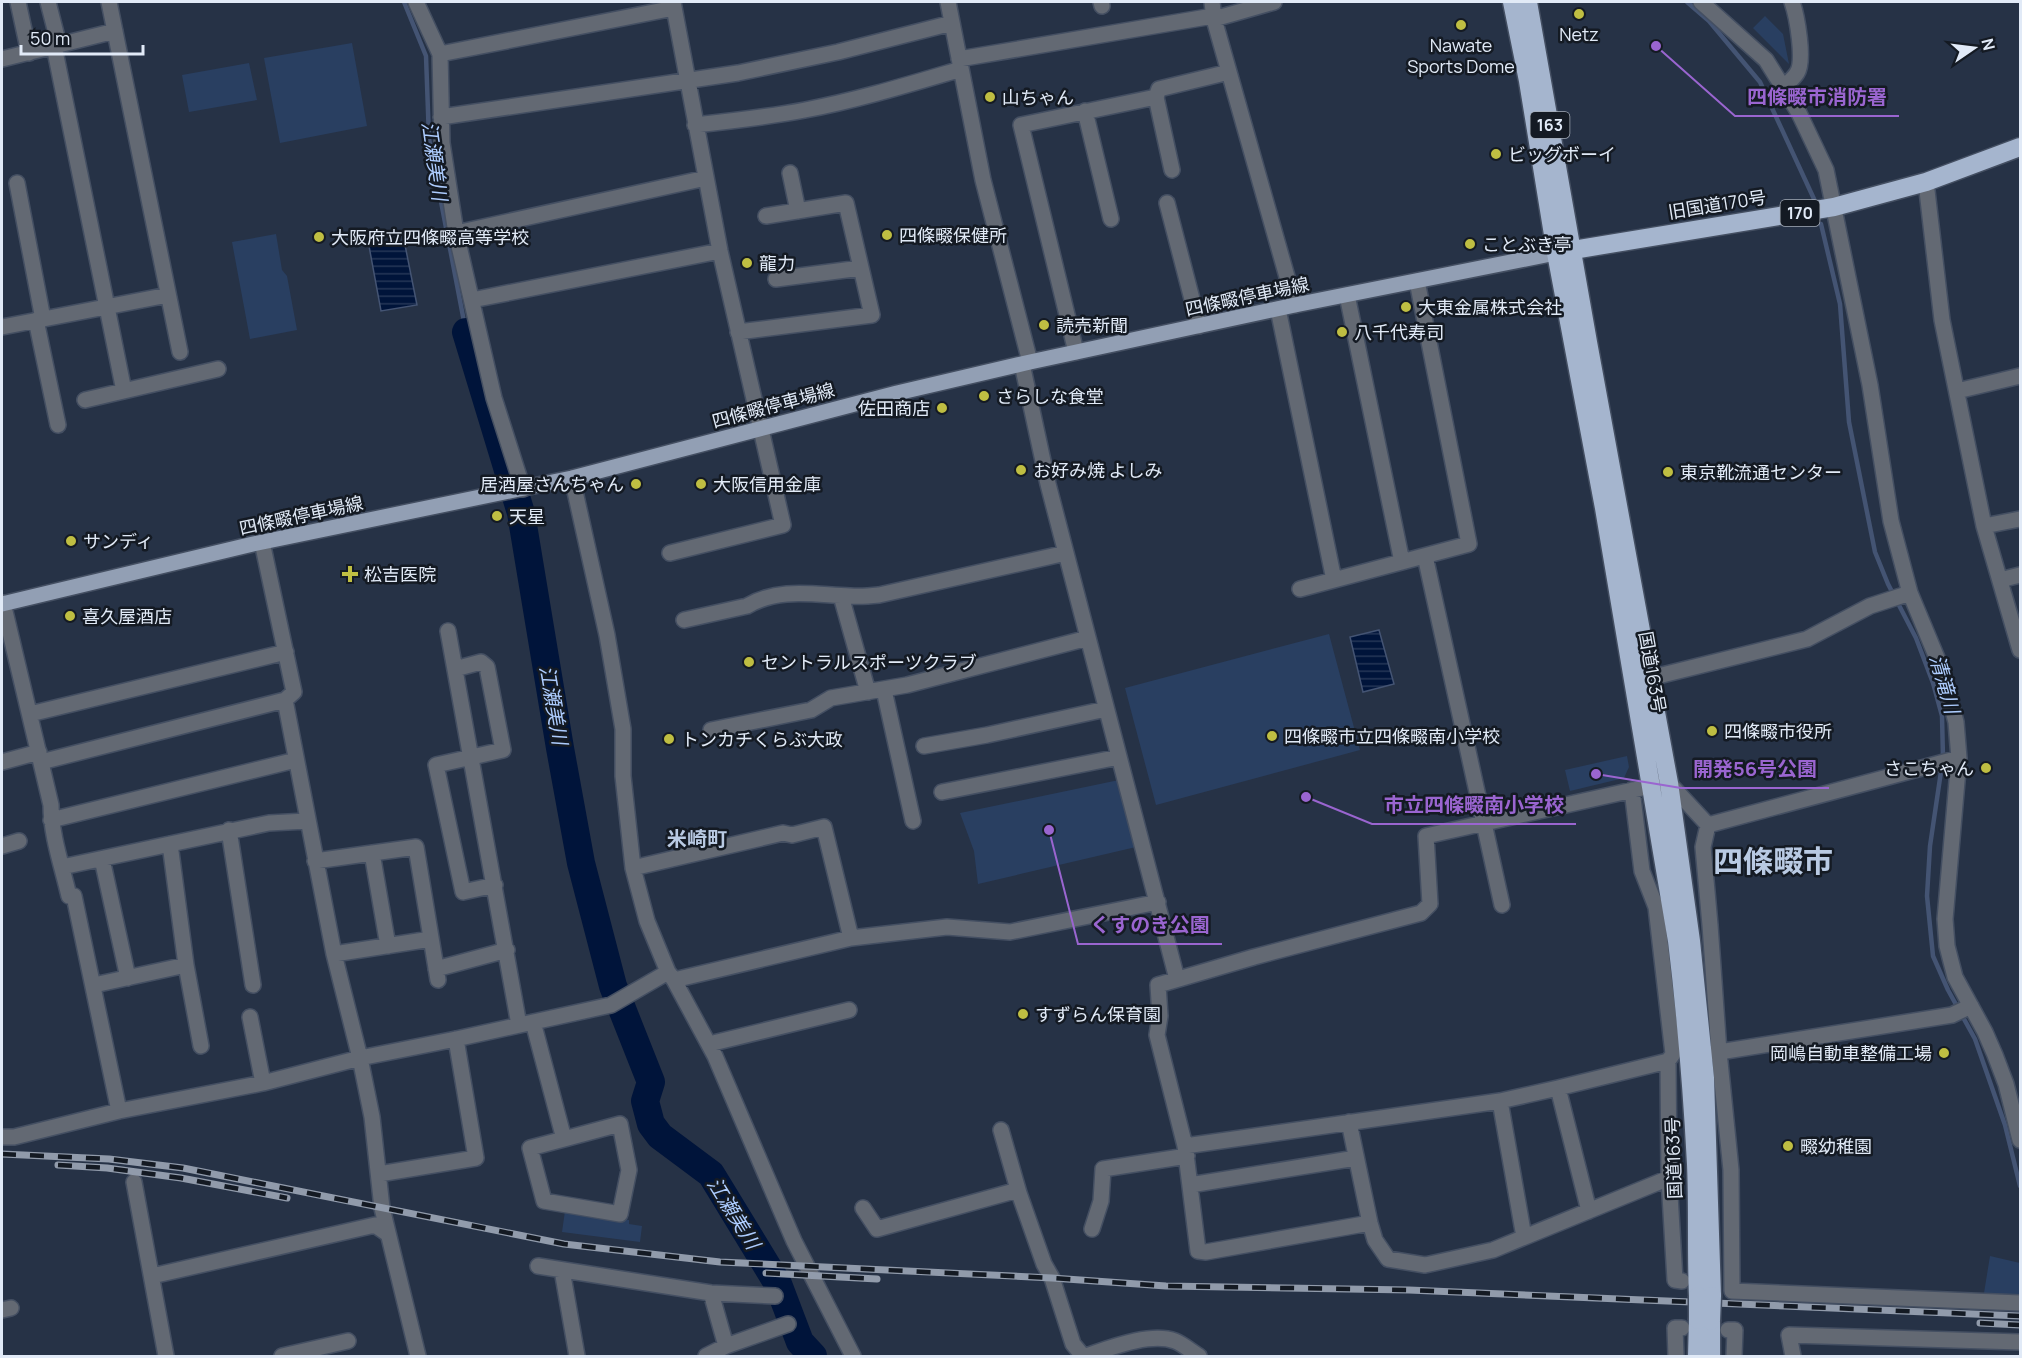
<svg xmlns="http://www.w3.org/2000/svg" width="2022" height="1358" font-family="Manrope,'Noto Sans JP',sans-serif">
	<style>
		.green { fill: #293f61 }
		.water { fill: url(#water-rules); stroke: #445473; stroke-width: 1.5 }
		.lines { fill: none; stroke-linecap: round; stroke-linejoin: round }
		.stream { stroke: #445473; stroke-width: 4.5 }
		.river { stroke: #00143a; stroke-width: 28 }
		.minor-casing { stroke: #444f62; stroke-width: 18 }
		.major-casing { stroke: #444f62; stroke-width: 18 }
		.highway-casing { stroke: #444f62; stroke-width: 21 }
		.minor { stroke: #636973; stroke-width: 15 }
		.major { stroke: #929fb4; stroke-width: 15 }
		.highway { stroke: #a5b5ce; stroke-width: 18 }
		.rail-casing { stroke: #919bab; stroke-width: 7 }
		.rail { stroke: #141a23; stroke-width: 4.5; stroke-dasharray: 14; stroke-linecap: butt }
		.highway-bridge-casing { stroke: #444f62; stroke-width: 21; stroke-linecap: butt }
		.highway-bridge { stroke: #a5b5ce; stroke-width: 18 }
		.poi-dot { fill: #bfbe42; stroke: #141a23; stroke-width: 2 }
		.labels { text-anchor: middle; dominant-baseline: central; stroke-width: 5; stroke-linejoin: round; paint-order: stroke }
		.shield { fill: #141a23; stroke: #a4acb7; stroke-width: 1.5 }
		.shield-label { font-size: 16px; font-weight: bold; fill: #e1eaf7 }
		.poi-label { font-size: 18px; fill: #e1eaf7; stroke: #141a23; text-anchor: start }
		.street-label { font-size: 18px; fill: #e1eaf7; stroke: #141a23 }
		.water-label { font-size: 20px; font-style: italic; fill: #adccfe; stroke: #141a23 }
		.neighbourhood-label { font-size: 20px; font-weight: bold; fill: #b9cae3; stroke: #141a23 }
		.town-label { font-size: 30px; font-weight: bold; fill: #b9cae3; stroke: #141a23 }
		.leader { fill: none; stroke: #9a65d0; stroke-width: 2 }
		.callout-dot { fill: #9a65d0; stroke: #141a23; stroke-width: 2 }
		.callout-label { font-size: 20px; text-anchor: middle; font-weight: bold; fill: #9a65d0; stroke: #141a23; stroke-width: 5; stroke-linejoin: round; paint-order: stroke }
	</style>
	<defs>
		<pattern id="water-rules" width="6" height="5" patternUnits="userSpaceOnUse" patternTransform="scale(1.5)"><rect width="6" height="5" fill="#00143a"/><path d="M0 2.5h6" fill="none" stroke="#253657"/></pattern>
	</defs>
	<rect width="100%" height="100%" fill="#263246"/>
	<path class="green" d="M1765,16l18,18 6,30 -36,-36z
		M352,43l15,83 -87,17 -16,-85z
		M249,63l8,37 -68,12 -7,-37z
		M276,234l6,36 5,6 10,54 -47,9 -18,-97z
		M1329,634l31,116 -204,55 -31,-117z
		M1627,756l2,11 -5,11 -54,13 -5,-21z
		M1119,780l17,67 -158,37 -4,-33 -14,-38z
		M565,1211l64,9v4l13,2 -2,16 -78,-10z
		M1990,1256l30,7v33l-36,-3z"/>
	<path class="water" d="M404,240l13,65 -36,6 -12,-65z
		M1379,630l15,54 -31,8 -13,-55z"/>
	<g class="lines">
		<path class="stream" d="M404,2l22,54 3,83 37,193
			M1687,2l22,19 51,61 54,117
			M1821,224l19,80 9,118 26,130 13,32 28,54 17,45 9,33 1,42 -13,88 -3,50 6,60 15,34 27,49 30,86 15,61"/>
		<path class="river" d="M466,332l55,181 39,235 21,115 32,123 38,96 -6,19 6,23 9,12 51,38 67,110 22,58 13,14"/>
		<defs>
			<path id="minor" d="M18,2l11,51
				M48,2l11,43
				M109,2l71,350
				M416,2l24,52 2,89 14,90 38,165 29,91
				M948,2l35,178 47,182
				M1101,2l1,4
				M1212,2l2,17 81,286
				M1701,2l65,58 33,53 27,57 44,215 21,136 19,72 32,77 14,52 3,36 -14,161 2,27 8,31 30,55 10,23 11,29 14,56
				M1214,19l60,-17
				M54,46l70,345
				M440,54l234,-46
				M2,59l113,-28
				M959,59l254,-43
				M1784,87c4,-4 10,-9 13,-14 8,-12 0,-57 -5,-71
				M1156,97l3,-8 70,-17
				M1085,111l26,108
				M441,117l297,-44 100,-21 114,-29
				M695,125c37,-4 74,-8 110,-15 53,-10 105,-26 156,-41
				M790,173l8,38
				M1926,182l16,138 42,206 36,124
				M17,183l26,136
				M1167,203l32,123
				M456,233l250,-55
				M776,279l85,-11
				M1347,295l55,267
				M472,300l248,-49
				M1278,309l56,271
				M36,320l22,105
				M2,327l166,-32
				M738,332l134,-17 -26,-112 -80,13
				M1076,352l-55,-227 135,-28 16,73
				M1022,364l26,120 129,495
				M1957,391l63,-15
				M85,400l133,-31
				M572,478l35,157 16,94v47l10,92 14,53 21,51 6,8 41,76 79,185 59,115
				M1984,526l36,-7
				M262,542l32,150 -9,8 49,254 26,104 12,59 10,91 36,148
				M670,553l113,-28 -63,-274 -47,-249
				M1425,556l77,349
				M2000,580l20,-5
				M1300,589l169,-45 -52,-263
				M841,596l27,96
				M3,603l48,202c0,30 11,61 18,91h5l45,215
				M684,620l63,-14c32,-19 68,-11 103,-10 10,1 20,0 29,-1l187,-42
				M448,631l71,394
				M455,669l26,-7 6,5 16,83 -67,15 27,127 32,-7
				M1650,678l157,-39 63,-33 40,-13
				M884,690l29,131
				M30,714l256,-62
				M711,730l100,-20 20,-12 76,-13 181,-47
				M924,746l63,-11 119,-26
				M2,762l37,-10
				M41,762l244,-62
				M1632,790l10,81 14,36 17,147 -5,7 1,117 6,102 7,1
				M942,792l177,-35
				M51,820l245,-60
				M1708,825l-5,22 7,78 9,127 12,118 1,121 288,12
				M229,830l24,155
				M2,846l17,-5
				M372,853l16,93
				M102,859l26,119
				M315,861l101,-14 22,133
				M62,867l207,-44 38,-2
				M633,868l150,-35 9,2 32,-8 27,111
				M334,954l97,-15
				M186,965l15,81
				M436,969l71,-19
				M674,980l177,-42 96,-11 63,5 148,-30
				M94,985l92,-20 -16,-121
				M250,1017l13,66
				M533,1022l31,117 56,-15 9,46 -9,44 -76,-13 -14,-53 34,-9
				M709,1044l140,-34
				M1713,1053l239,-38 19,-9
				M1558,1088l31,123
				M1500,1101l24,136
				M1349,1122l21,101 5,17 13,19 37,6 68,-15 176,-72
				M1001,1130l18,63 25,71 8,14 21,66 10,12
				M2,1137h12l105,-26 144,-28 97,-25 96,-19 155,-34 57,-33
				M1185,1146l315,-45 58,-13 110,-27
				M379,1174l97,-16 -20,-119
				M134,1182l32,174
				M1190,1185l166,-27
				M863,1208l14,21 141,-39
				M1370,1223l-164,29 -8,-1 -13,-105 -28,-111 3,-19 -2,-31 96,-28 167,-44 9,-9 -4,-68 225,-50 18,-3 39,42 251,-67
				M1092,1229l9,-28 2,-32 84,-13
				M538,1266l173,27 64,3
				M562,1270l15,86
				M152,1276l223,-51 13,9
				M711,1293l15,53
				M2,1310l9,-2
				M1728,1330h7l-1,26
				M282,1356l66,-15
				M706,1356l20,-10 62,-22
				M1086,1356c24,-8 64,-24 89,-15 8,3 17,11 24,15
				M1676,1356l-1,-28h7
				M1793,1356l-4,-21 231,7"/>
			<path id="major" d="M2,604l251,-60 319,-66 325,-85 133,-31 265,-57 261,-52"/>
			<path id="highway" d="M1512,2l16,79 28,172 48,255 73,433c9,74 15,148 19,223 2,44 0,88 2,132
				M1528,2l60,340 81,441 22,158 14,137 7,218
				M1561,252l273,-45 92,-25 94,-35
				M1697,1356l1,-36
				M1711,1356v-35"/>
		</defs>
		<use href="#minor" class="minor-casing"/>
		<use href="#major" class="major-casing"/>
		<use href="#highway" class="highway-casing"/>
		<use href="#minor" class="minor"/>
		<use href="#major" class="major"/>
		<use href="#highway" class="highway"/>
		<defs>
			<path id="rail" d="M2,1154l107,5 74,9 381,76 156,18 332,16 114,8 243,4 611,26
				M58,1165l49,3 74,10 106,20
				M766,1273l111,6
				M1980,1323l40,2"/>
		</defs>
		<use href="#rail" class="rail-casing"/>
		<use href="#rail" class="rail"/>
		<defs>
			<path id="highway-bridge" d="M1698,1320v-24
				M1711,1321l1,-25"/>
		</defs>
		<use href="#highway-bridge" class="highway-bridge-casing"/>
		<use href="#highway-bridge" class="highway-bridge"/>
	</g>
	<g class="poi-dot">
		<circle cx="1579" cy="14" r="6"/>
		<circle cx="1461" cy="25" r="6"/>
		<circle cx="990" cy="97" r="6"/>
		<circle cx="1496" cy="154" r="6"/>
		<circle cx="887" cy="235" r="6"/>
		<circle cx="319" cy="237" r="6"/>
		<circle cx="1470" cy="244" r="6"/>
		<circle cx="747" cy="263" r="6"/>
		<circle cx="1406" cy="307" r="6"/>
		<circle cx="1044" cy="325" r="6"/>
		<circle cx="1342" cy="332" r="6"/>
		<circle cx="984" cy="396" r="6"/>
		<circle cx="942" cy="408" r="6"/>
		<circle cx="1021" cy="470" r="6"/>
		<circle cx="1668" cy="472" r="6"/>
		<circle cx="636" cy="484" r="6"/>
		<circle cx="701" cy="484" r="6"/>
		<circle cx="497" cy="516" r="6"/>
		<circle cx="71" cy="541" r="6"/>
		<path d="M347 565h6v6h6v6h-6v6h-6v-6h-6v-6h6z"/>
		<circle cx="70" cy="616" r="6"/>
		<circle cx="749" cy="662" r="6"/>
		<circle cx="1712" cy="731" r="6"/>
		<circle cx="1272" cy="736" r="6"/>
		<circle cx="669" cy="739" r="6"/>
		<circle cx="1986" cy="768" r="6"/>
		<circle cx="1023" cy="1014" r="6"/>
		<circle cx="1944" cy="1053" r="6"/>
		<circle cx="1788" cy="1146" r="6"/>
	</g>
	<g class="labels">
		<g class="shield">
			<rect x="1530.5" y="112" width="39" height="26" rx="4.5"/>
			<rect x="1780.5" y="200" width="39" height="26" rx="4.5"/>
		</g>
		<g class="shield-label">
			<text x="1550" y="125">163</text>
			<text x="1800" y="213">170</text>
		</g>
		<g class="poi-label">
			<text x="1579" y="34" text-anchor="middle">Netz</text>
			<text x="1461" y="45" text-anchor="middle">Nawate<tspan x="1461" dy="21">Sports Dome</tspan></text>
			<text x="1002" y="97">山ちゃん</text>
			<text x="1508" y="154">ビッグボーイ</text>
			<text x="899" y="235">四條畷保健所</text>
			<text x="331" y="237">大阪府立四條畷高等学校</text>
			<text x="1482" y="244">ことぶき亭</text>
			<text x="759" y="263">龍力</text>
			<text x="1418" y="307">大東金属株式会社</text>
			<text x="1056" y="325">読売新聞</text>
			<text x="1354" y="332">八千代寿司</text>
			<text x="996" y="396">さらしな食堂</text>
			<text x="930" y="408" text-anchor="end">佐田商店</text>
			<text x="1033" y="470">お好み焼 よしみ</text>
			<text x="1680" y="472">東京靴流通センター</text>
			<text x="624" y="484" text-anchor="end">居酒屋さんちゃん</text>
			<text x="713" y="484">大阪信用金庫</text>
			<text x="509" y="516">天星</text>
			<text x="83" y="541">サンディ</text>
			<text x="364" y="574">松吉医院</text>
			<text x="82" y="616">喜久屋酒店</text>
			<text x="761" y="662">セントラルスポーツクラブ</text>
			<text x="1724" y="731">四條畷市役所</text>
			<text x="1284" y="736">四條畷市立四條畷南小学校</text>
			<text x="681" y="739">トンカチくらぶ大政</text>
			<text x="1974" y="768" text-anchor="end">さこちゃん</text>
			<text x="1035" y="1014">すずらん保育園</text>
			<text x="1932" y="1053" text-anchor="end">岡嶋自動車整備工場</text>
			<text x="1800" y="1146">畷幼稚園</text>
		</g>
		<g class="street-label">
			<text transform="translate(1717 204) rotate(-9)">旧国道170号</text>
			<text transform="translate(1247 296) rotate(-12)">四條畷停車場線</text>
			<text transform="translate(773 405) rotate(-15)">四條畷停車場線</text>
			<text transform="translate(301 515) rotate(-12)">四條畷停車場線</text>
			<text transform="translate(1653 672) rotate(80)">国道163号</text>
			<text transform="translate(1673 1158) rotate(-92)">国道163号</text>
		</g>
		<g class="water-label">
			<text transform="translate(435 161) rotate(82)">江瀬美川</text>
			<text transform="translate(1945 684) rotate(74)">清滝川</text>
			<text transform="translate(554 705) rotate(80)">江瀬美川</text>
			<text transform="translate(734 1213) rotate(58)">江瀬美川</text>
		</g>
		<g class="neighbourhood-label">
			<text x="697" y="838">米崎町</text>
		</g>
		<g class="town-label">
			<text x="1773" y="860">四條畷市</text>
		</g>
	</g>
	<path class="leader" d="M1656 46L1735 116H1899M1596 774L1681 788H1829M1306 797L1372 824H1576M1049 830L1078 944H1222"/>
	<g class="callout-dot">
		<circle cx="1656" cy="46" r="6"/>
		<circle cx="1596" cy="774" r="6"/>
		<circle cx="1306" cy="797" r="6"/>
		<circle cx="1049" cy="830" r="6"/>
	</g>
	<g class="callout-label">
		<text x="1817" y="104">四條畷市消防署</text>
		<text x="1755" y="776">開発56号公園</text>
		<text x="1474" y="812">市立四條畷南小学校</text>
		<text x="1150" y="932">くすのき公園</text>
	</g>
	<rect width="2022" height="1358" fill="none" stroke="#e1eaf7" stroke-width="6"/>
	<g transform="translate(1974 48) rotate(76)" stroke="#141a23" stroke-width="4.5" paint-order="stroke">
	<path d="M0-4.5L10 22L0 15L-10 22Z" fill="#e1eaf7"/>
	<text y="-9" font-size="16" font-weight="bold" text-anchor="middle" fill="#e1eaf7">N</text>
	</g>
	<path d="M21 45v9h122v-9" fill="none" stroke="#e1eaf7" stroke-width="3"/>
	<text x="30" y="45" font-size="18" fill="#e1eaf7" stroke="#141a23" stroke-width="4.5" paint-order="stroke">50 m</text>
</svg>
